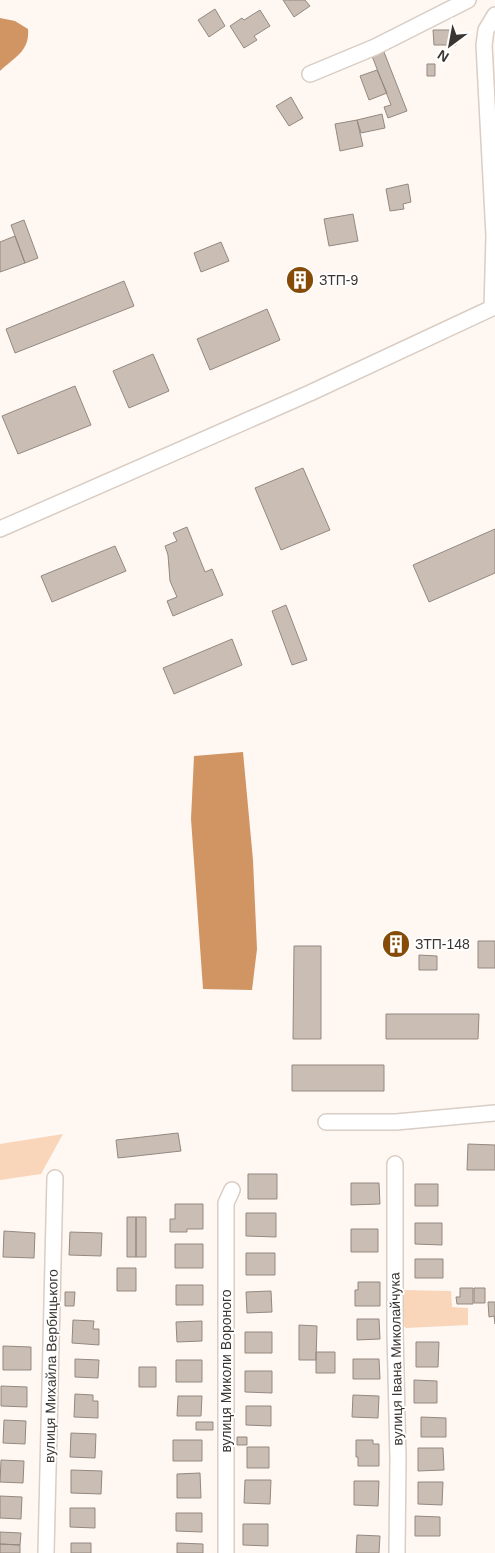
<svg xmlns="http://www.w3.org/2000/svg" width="495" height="1553" font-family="Helvetica,sans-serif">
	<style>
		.green { fill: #f9d5ba }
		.water { fill: #d19564 }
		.building { fill: #c9bdb4; stroke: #948981 }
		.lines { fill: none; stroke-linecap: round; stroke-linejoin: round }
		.minor-casing { stroke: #d9cdc4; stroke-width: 18 }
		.minor { stroke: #fff; stroke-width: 15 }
		.labels { text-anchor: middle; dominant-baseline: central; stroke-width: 4; stroke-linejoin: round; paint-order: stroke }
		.poi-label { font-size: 14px; fill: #3a3531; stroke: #fff; text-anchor: start }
		.street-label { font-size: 14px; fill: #3a3531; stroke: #fff }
	</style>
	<rect width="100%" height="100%" fill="#fff8f2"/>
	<path class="green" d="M63,1134l-22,40 -41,6v-36z
		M402,1290l49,1 1,16 16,1v17l-62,3 -4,-4z"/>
	<path class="water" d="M0,18l15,3 13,8c2,22 -13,28 -28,42z
		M243,752l10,108 4,89 -5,41 -49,-1 -12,-170 3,-63z"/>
	<path class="building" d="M283,0h22l5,6 -16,11z
		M215,9l10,17 -16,11 -11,-17z
		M260,10l10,16 -16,10 3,4 -13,8 -14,-22 12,-8 2,2z
		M433,30h23v15h-22z
		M384,52l23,59 -19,7 -4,-11 7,-2 -19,-49z
		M427,64h8v12h-8z
		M377,70l10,23 -18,7 -9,-24z
		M291,97l12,21 -14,8 -13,-20z
		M382,114l3,14 -24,5 -4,-13z
		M357,120l6,26 -23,5 -5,-27z
		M408,184l3,18 -8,2 1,5 -14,2 -4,-22z
		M353,214l5,27 -29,5 -5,-27z
		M24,220l14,38 -13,5 -14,-38z
		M15,236l10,27 -25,9v-30z
		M221,242l8,19 -28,11 -7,-19z
		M307,274l1,11 -16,1 -1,-11z
		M124,281l10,25 -119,47 -9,-24z
		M267,309l13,31 -70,30 -13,-31z
		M153,354l16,37 -40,17 -16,-37z
		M75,386l16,39 -73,29 -16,-38z
		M303,468l27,62 -49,20 -26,-62z
		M187,527l18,45 7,-3 11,26 -50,21 -6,-15 10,-4 -7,-16 -2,-26 -3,-9 12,-5 -4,-8z
		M495,529v44l-66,29 -16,-37z
		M115,546l11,25 -74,31 -11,-26z
		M286,605l21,55 -15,5 -20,-54z
		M232,639l10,26 -68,29 -11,-26z
		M386,937h21v14h-21z
		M478,941h17v27h-17z
		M294,946h27v93h-28z
		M419,955l18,1v14h-18z
		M386,1014h93l-1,25h-92z
		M292,1065h92v26h-92z
		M178,1133l3,18 -63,7 -2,-18z
		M468,1144l27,1v25h-28z
		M248,1174h29v25h-29z
		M351,1183h28l1,21 -29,1z
		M415,1184h23v22h-23z
		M175,1204h28v25h-16v3h-17v-13h5z
		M246,1213h30v24l-30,-1z
		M127,1217h9v40h-9z
		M136,1217h10v40h-10z
		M415,1223h27v22l-27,-1z
		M351,1229h27v23h-27z
		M4,1231l31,2 -1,25 -31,-1z
		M70,1232l32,1 -1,23 -32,-1z
		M175,1244h28v24h-28z
		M246,1253h29v22h-29z
		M415,1259h28v19h-28z
		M117,1268h19v23h-19z
		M358,1282h22v24h-25v-16h3z
		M176,1285h27v20h-27z
		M460,1288h13v16h-16l-1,-7h4z
		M474,1288h11v15h-11z
		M271,1291l1,21 -25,1 -1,-21z
		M65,1292h10l-1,14h-9z
		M488,1302h7v22l-1,-8 -5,1z
		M357,1319h22l1,20 -23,1z
		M73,1320l21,1 -1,8h6v16l-27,-2z
		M202,1321v20l-25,1 -1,-20z
		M299,1325l18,1 -1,34h-17z
		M245,1332h27v21h-27z
		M416,1342h23l-1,25h-22z
		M3,1346l28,1v23h-28z
		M316,1352h19v21h-19z
		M75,1359l24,1 -1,18 -23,-1z
		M353,1359h26l1,20h-27z
		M176,1360h26v22h-26z
		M139,1367h17v20h-17z
		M245,1371h27v22l-27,-1z
		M414,1380l23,1v22h-23z
		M1,1386l26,1v20l-26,-1z
		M75,1394l18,1v6h5v17l-24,-1z
		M353,1395l26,1 -1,22 -26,-1z
		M178,1396h24l-1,20h-24z
		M246,1406h25v20l-25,-1z
		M421,1417l25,1v19h-25z
		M4,1420l22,1 -1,23 -22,-1z
		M196,1422h17v8h-17z
		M71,1433l25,1 -1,24 -25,-1z
		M237,1437h10v8h-10z
		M173,1440h29v21h-29z
		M356,1440h17v4h6v22h-21v-9h-2z
		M247,1447h22v21h-22z
		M418,1448h25l1,22 -26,1z
		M1,1460l23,1 -1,22 -23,-1z
		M71,1470l31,1 -1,23 -30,-1z
		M200,1473l1,25h-24v-24z
		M245,1480h26l-1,24 -26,-1z
		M354,1481h25l-1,25 -24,-1z
		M418,1482h25l-1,23 -24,-1z
		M0,1496l22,1 -1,22 -21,-1z
		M70,1508h25v20l-25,-1z
		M176,1513h26v19l-26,-1z
		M415,1516l25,1v19h-25z
		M243,1524h25v22l-25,-1z
		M0,1532l21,1 -1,12 -20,-1z
		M357,1535l23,1 -1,17h-23z
		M71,1543h20v10h-20z
		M177,1543l26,1v9h-26z
		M0,1544l20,1v8h-20z"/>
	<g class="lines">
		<defs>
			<path id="minor" d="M310,74l65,-27 93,-47
				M0,529l310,-136 182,-85 2,-72 -10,-191 2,-15 9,-15
				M326,1122h70l99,-9
				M395,1164v168l3,126 -1,95
				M46,1553l9,-375
				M226,1553v-350l6,-13"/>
		</defs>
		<use href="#minor" class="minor-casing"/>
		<use href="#minor" class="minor"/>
	</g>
	<defs>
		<symbol id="building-disc" viewBox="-11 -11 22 22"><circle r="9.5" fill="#874b08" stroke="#fff"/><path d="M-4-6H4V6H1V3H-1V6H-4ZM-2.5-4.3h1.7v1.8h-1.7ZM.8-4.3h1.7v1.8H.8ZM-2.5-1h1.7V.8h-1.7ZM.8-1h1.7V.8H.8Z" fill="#fff"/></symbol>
	</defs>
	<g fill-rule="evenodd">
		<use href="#building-disc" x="284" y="264" width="32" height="32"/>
		<use href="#building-disc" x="380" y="928" width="32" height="32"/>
	</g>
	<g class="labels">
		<g class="poi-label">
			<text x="319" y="280">ЗТП-9</text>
			<text x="415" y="944">ЗТП-148</text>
		</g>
		<g class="street-label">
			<text transform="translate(396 1359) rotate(-91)">вулиця Івана Миколайчука</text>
			<text transform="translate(51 1366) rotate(-89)">вулиця Михайла Вербицького</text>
			<text transform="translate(226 1371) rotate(-90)">вулиця Миколи Вороного</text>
		</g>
	</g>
	<g transform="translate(450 45) rotate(212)" stroke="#ffffff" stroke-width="4" paint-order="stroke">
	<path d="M0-4L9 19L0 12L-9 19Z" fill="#3a3531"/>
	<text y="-8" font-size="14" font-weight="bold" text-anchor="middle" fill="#3a3531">N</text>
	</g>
</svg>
